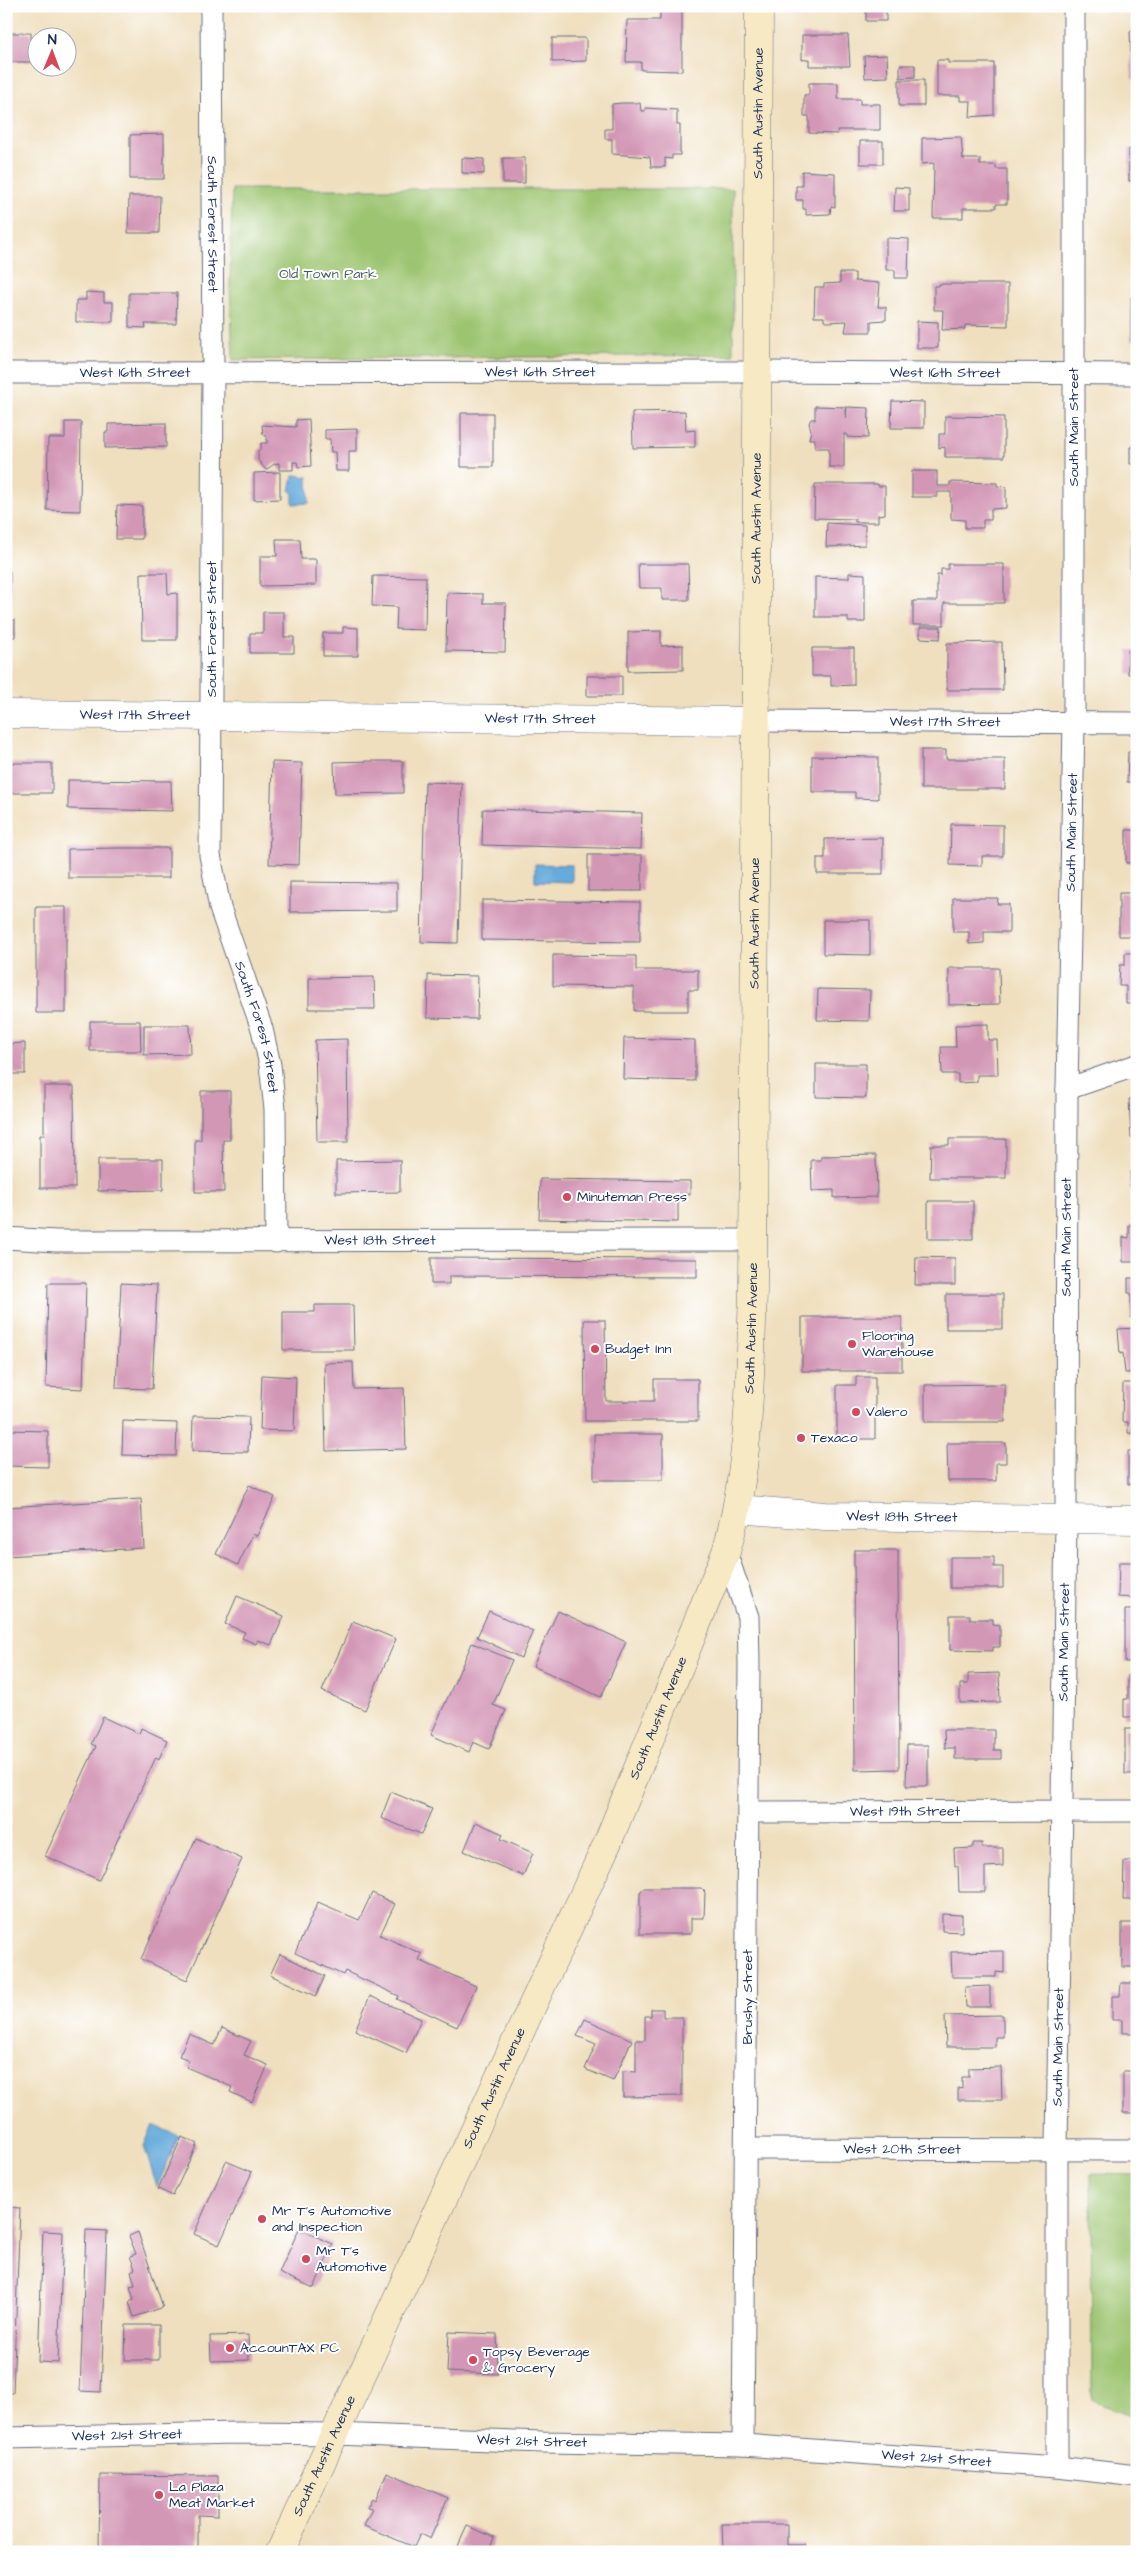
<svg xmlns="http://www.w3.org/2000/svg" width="1143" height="2558" font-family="'Architects Daughter',sans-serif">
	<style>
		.green { fill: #9dc571; stroke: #5c7a68 }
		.water { fill: #66abdb; stroke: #406d9c }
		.building { fill: #d397b6 }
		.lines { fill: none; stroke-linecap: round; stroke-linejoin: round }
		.minor-casing { stroke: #656d80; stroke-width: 23 }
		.tertiary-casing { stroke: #656d80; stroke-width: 29 }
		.secondary-casing { stroke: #656d80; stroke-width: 29 }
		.minor { stroke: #fff; stroke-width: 21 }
		.tertiary { stroke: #fff; stroke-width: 28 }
		.secondary { stroke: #f7e9c3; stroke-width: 28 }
		.poi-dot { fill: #d1495b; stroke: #fff; stroke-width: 2 }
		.labels { text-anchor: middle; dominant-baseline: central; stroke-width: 4; stroke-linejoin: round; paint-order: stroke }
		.street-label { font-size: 14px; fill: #1b2f5e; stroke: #fff }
		.park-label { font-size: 14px; fill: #425c64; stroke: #fff }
		.poi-label { font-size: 14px; fill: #1b2f5e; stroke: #fff; text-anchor: start }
	</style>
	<rect width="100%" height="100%" fill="#fff"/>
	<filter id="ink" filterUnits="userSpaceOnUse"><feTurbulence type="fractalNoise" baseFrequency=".02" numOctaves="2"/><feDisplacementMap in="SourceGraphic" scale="10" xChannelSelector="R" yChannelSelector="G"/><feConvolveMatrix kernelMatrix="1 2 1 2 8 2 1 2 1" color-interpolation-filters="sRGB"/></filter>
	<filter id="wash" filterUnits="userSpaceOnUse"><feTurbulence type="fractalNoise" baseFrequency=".0096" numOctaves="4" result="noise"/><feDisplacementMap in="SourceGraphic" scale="20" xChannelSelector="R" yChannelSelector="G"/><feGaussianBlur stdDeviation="1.12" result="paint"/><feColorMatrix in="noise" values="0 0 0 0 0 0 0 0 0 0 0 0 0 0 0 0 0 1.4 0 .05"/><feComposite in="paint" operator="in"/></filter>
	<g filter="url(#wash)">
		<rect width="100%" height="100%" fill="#efdfbe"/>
		<path class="green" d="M232,189h501v166l-500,5 -3,-76z
			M1091,2174l46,1v242l-45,-16z"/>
		<path class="water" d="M296,475l12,2 1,26 -16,1v-10l-3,-3 3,-14z
			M535,864l37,1v17l-37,-1z
			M153,2125l26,11 -22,51 -13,-41z"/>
		<g id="blocks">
			<path class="building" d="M660,11h22v60l-41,-1v-8h-15l1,-42h33z
				M866,11h20v10h-20z
				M1134,28h3v51h-5l-2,-47z
				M6,33h25v29h-25z
				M802,35h46l2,31h-41v-7l-7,1z
				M552,38h34v23l-34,1z
				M887,55l1,22 -23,1 -1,-22z
				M937,60h11v3h46v52l-24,2 1,-16h-11v-5h-23z
				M900,65h15v12l-15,1z
				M899,80h25v26h-25z
				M809,83h29v16h22v5h20v26h-43l1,4 -29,-1v-17h-5v-21h5z
				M622,103h18l1,8h4v-3l32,2v15h3v30h-8v4l-7,-1v9h-14l-1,-10 -38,-3v-15h-7v-10h7v-25z
				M164,134v45h-34v-44z
				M961,137l2,22h17v6h16v4h11v35h-11v4h-33v10h-30l1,-55 -12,1v-26z
				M860,141h23v23h-23z
				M1137,148v33h-8v-32z
				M462,158l22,1v15l-22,-1z
				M503,158h22v25h-22z
				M802,171l33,2v34l-4,-1 -1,8 -24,1v-6h-3v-9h-7v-14h6z
				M895,187l14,1v23h-15z
				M129,196h31l-1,37h-31z
				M1132,236h5v31h-5z
				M886,238l23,1 -1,39h-13v-8h-9z
				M840,273h15v8l25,2 -2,24h8v13l-15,1v11h-26l2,-11 -20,1 -3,-1v-4h-10l1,-30h9v-3l16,-1z
				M939,284h69v42l-43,-1v4l-23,1 1,-20h-9v-24h5z
				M86,292l18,1v9h9v20h-37v-22h10z
				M129,293h48l-1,31h-31l1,4 -17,-1z
				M1131,297h6v44h-6z
				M917,321l21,1v26h-21z
				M892,401l32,1v26h-33z
				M815,406l31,1v12l1,-12 22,1 -1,30 -21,-1v-3h-3v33h-15v-19h-14v-9h-6l2,-9 -2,-7 2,-4h4z
				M685,411l1,20 9,-1v17l-62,1 -1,-36z
				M461,413h32v54h-32z
				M945,416l59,1v40h-59v-10l-6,1v-14h6z
				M309,419l2,47 -13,1 -1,-5h-4v8h-14v-7l-5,1 -8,6 -8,-10v-9l3,-3v-5h6v-6l-4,-3 -1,-9 34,2v-7z
				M65,422h16l-1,89 -33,-1 1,-72h17z
				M166,423v24l-61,1v-16h3v-8z
				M357,429v22h-8v20h-13l-1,-19h-4l-1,-13h-5v-9z
				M1130,447h7v17h-7z
				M912,471h25v15h13v-4l47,1v3l9,1v21l-15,1v11h-8v8h-18v-8l-14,-1v-27h-14v5h-25z
				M280,472v27l-26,1v-27z
				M815,484h63v2h7v28l-7,1v7h-23v-3l-41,-1z
				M117,505l25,1v33h-26z
				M827,523l38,2v20l-39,2z
				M1130,531h7v44h-7z
				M276,539h24l1,20h15v26l-56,1v-30h17z
				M638,564h50l1,36h-27v-12h-23z
				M948,564h56v39h-60v22h-31v-24h24v-26h4v-6h7z
				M6,571h4v27h-4z
				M141,573h26l1,21 9,-1v47h-35z
				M849,573l16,1v48h-17v-5h-33v-40l34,1z
				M373,576l53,1 -1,53 -29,-1 1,-22 -25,-1z
				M447,593l36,1v9h23l-1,49 -59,-1z
				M263,612h21v25h10v16h-44v-20h13z
				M6,620h9v17h-9z
				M343,627l15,1v28h-35v-23h20z
				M920,627h21l-1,12 -20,-1z
				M661,631v15l22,-1v25l-55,1v-39z
				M1135,639h2v35h-9v-24h7z
				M1002,642l1,48h-56v-47z
				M812,648h42v37l-23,1v-10h-19z
				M587,676h35v20h-35z
				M921,750h25v9h59v30h-84z
				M1128,752h9v31l-10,-1z
				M812,756l66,1v42l-23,-1v-6h-43z
				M371,761h32v32l-68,1 -1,-32z
				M272,762l30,1 -3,102 -30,-1z
				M6,763h46v30h-46z
				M68,780l103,1 1,30 -104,-2z
				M425,782l37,1 -4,160 -37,-1z
				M483,809l159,4 -1,36 -159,-4z
				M951,824l52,1v31h-21v10l-32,-1z
				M1126,830h11v33h-11z
				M883,838v36h-66v-16h8v-19z
				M120,848h49v30h-101v-29z
				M588,855h54v36h-54z
				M290,882l107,1v28l-107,1z
				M1119,893h18v43h-18z
				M953,898h45l-1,6h12v28h-25v11l-15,1v-12h-16z
				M482,900l158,2v40l-158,-2z
				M36,907h30v106h-30z
				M823,920h47v35l-47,-1z
				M1125,953h12v67h-3v-17h-8v-17h-7l1,-21h5z
				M553,955l83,1v14h62v20h-10v21h-54v-24l-81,-1z
				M949,968h50l1,36 -51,1z
				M428,975l50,1 -1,43 -50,-1z
				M374,977l1,32h-66v-31z
				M818,989l52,1 -1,31 -52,-1z
				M90,1021h50l1,30h-51z
				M988,1024v16h9l1,35h-21v7l-19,1v-9h-16l-1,-27h15l-1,-22z
				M144,1025h46l1,29 -47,1z
				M624,1038l71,2v41l-72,-2z
				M347,1039l1,103h-31l-2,-102z
				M25,1043v31h-19v-30z
				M816,1064h50v34l-50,-1z
				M44,1086h30l1,102h-35v-53h4z
				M201,1091h29v49h-7l1,52h-29v-52h6z
				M1129,1099h8v39h-6z
				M949,1139h57v39h-76l1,-33h18z
				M876,1155l1,42 -43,1v-8l-22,1 -1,-31h10v-4z
				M98,1159h65v31l-65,1z
				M400,1160v32l-64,1v-32z
				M1130,1172h7v15h-7z
				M540,1179l150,2v13h-12v28l-139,-3z
				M928,1201h45v38h-45z
				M1133,1215h4v47h-14v-25l6,1v-13h5z
				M916,1257l39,1v27h-40z
				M431,1258l266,1v18l-248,-1v8h-18z
				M1128,1278h9v40h-6v-25h-3z
				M48,1283h38l-3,106 -37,-2z
				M121,1283l36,2 -5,104 -36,-1z
				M946,1294h57v35h-57z
				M315,1305h38l1,45h-71v-38h32z
				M802,1317h100v54h-100z
				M584,1320h21l1,81h48v-22h44v42h-113z
				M1137,1328v44l-12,1 -2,-20 -3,1 -2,-25z
				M353,1362l1,27 50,-1 2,61 -80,2 -2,-88z
				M262,1375l34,2 -2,54 -34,-1z
				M856,1377h19v62h-38v-54h19z
				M1123,1383h14v50h-9v-11h-6z
				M1005,1384v38h-80v-37z
				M193,1416l56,1 -1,35 -56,-1z
				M123,1421l54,2 -1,33 -54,-1z
				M6,1430l42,1v36l-42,-1z
				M594,1434h69v46h-69z
				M947,1443h59v20h-10v18h-48z
				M1128,1451h9v33h-9z
				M249,1485l26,12 -18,39 -4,-2 -15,31 -22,-11z
				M141,1499l3,49 -138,8v-49z
				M854,1550h44l1,219 -44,1z
				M950,1557h44v10h9v21h-53z
				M1119,1562h18v36l-19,-1z
				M237,1596l47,20 -13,29 -13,-5 -2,4 -14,-6 3,-6 -20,-8z
				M1125,1610h12v52h-12z
				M489,1611l44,20 -12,27 -44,-21z
				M558,1611l68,31 -25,55 -68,-31z
				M950,1615h20v4h23v5l7,1v22h-7v4l-43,-1z
				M353,1621l43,18 -31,71 -43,-19z
				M472,1643l40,17 -19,45 13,5 -17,39 -16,-7 -4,10 -38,-17z
				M999,1673l1,29 -40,1v-19h8v-10z
				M1128,1675h9v42h-13v-18h4z
				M103,1717l36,17 2,-6 26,12 -8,19 -3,-2 -57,123 -54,-24 51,-110 -5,-2z
				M1125,1729h12v45h-12z
				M944,1730h50v20h7v9h-46v-11h-10z
				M907,1745h21v41h-22z
				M391,1792l41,17 -11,25 -40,-16z
				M476,1822l27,12 -2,5 32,14 -10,23 -59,-25z
				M196,1838l46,21 -55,121 -46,-21z
				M973,1843h9v5h21v18l-18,1v25h-26l-1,-26h-3l-1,-17 19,-1z
				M1124,1861h13v39h-14z
				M644,1888h57l4,4 -1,26h-13v16h-51v-42z
				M372,1893l23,11 -15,31 42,19 -3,6 57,26 -19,41 -60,-28 2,-3 -54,-25 -2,4 -48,-22 23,-51 41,18z
				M942,1914l20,1v17l-20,-1z
				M1122,1923h15v44h-15z
				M1004,1951v22l-8,-1v5h-44l-1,-25z
				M280,1954l45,22 -9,20 -46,-21z
				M1121,1983h16v50h-15v-13h-10v-24h8z
				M990,1986v21h-24l-1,-20z
				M370,1996l51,23 -15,34 -51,-23z
				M651,2009h12v8h19v79l-59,1v-26l13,1v-32h9v-24h6z
				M1003,2015v22h-8v10h-49l-1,-31z
				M585,2019l47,21 -19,41 -28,-12 11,-25 -19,-8z
				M222,2028l29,13 -7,14 24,10 -16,37 -22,-10 2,-5 -46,-20 3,-7 -10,-4 10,-22 25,11z
				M1001,2067l1,33h-44v-12l4,1v-12h7v-9z
				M1123,2071h14v42h-14z
				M182,2137l15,7 -24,52 -15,-7z
				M226,2161l26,11 -33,73 -25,-11z
				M10,2207l10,1 -7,185h-7z
				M299,2229l34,15 -19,44 -35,-15z
				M86,2230l21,1 -6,161 -21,-1z
				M43,2231l20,1 -5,131 -20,-1z
				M138,2232l25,75 -29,10 -5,-15 5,-2 -4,-14 5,-1 -4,-14 4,-2 -5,-13 6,-2 -7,-18z
				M126,2325h33v35h-34z
				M449,2332l48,2 1,40 -51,-2z
				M248,2335l1,25 -38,1 -1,-25z
				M387,2472l61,26 -18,41 -10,-5 -6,13 -50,-21 8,-17 -5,-1 5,-10 3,2z
				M100,2475l118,1v40l-20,-1v37l-99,-1z
				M722,2524h65v21h18v7h-82z
				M467,2526l27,11 -5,15h-16l-15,-6z"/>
		</g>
	</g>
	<g filter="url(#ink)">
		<use href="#blocks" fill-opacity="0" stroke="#656d80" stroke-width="1"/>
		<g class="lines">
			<defs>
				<g id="minor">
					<path id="s1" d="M211,6l2,366 -3,483 10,53 42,121 8,36 5,44 1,133"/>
					<path id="s2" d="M6,373l750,-1 381,2"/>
					<path id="s3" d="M756,721l381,2"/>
					<path d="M1067,1089l70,-24"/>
					<path id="s4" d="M6,1238l50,3 697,-1"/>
					<path d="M726,1552l22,65 1,46 -6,782"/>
					<path id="s5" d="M749,1812l388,-1"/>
					<path id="s6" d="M747,2149l390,1"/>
					<path id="s7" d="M6,2438l231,-5 98,1 207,8 201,3 314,22 80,9"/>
					<path id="s8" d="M1057,2467v-318l9,-629 1,-431 7,-367v-716"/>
				</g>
				<g id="tertiary">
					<path id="s9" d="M6,714l750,7"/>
					<path id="s10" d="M737,1509l88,7 312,4"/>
				</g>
				<g id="secondary">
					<path id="s11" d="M280,2552l327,-708 119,-292c24,-82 24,-176 27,-261l6,-1285"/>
				</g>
			</defs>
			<use href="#minor" class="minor-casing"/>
			<use href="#tertiary" class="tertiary-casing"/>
			<use href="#secondary" class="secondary-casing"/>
			<use href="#minor" class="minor"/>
			<use href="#tertiary" class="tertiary"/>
			<use href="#secondary" class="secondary"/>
		</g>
	</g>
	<g class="poi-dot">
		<circle cx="567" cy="1197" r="5"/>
		<circle cx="852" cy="1344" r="5"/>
		<circle cx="595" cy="1349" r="5"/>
		<circle cx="856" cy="1412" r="5"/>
		<circle cx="801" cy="1438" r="5"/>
		<circle cx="262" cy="2219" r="5"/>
		<circle cx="306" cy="2259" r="5"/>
		<circle cx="230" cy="2348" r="5"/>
		<circle cx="473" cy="2360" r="5"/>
		<circle cx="159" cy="2495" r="5"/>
	</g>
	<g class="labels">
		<g class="street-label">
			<text stroke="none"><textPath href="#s11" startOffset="2536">South Austin Avenue</textPath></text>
			<text stroke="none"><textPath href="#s1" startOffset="218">South Forest Street</textPath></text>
			<text stroke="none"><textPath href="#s2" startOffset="129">West 16th Street</textPath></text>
			<text stroke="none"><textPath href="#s2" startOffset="534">West 16th Street</textPath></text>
			<text stroke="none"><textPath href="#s2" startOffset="939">West 16th Street</textPath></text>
			<text transform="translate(1074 427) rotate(-90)">South Main Street</text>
			<text stroke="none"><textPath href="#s11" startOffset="2131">South Austin Avenue</textPath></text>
			<text transform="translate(212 629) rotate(-90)">South Forest Street</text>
			<text stroke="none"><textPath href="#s9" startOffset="129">West 17th Street</textPath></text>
			<text stroke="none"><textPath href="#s9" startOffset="534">West 17th Street</textPath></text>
			<text stroke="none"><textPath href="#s3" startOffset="189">West 17th Street</textPath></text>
			<text stroke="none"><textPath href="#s8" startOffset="1635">South Main Street</textPath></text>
			<text stroke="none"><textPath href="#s11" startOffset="1726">South Austin Avenue</textPath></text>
			<text stroke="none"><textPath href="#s1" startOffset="1028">South Forest Street</textPath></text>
			<text stroke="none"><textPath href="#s8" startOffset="1230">South Main Street</textPath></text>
			<text stroke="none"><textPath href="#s4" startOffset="374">West 18th Street</textPath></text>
			<text stroke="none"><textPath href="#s11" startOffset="1321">South Austin Avenue</textPath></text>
			<text stroke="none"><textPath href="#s10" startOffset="165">West 18th Street</textPath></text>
			<text stroke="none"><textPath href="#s8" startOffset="825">South Main Street</textPath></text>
			<text stroke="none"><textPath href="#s11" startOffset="916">South Austin Avenue</textPath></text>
			<text stroke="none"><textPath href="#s5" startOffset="156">West 19th Street</textPath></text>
			<text transform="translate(748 1997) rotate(-90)">Brushy Street</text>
			<text stroke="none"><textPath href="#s8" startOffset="420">South Main Street</textPath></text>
			<text stroke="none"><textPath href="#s11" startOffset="511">South Austin Avenue</textPath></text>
			<text stroke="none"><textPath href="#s6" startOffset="155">West 20th Street</textPath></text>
			<text stroke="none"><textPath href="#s7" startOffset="121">West 21st Street</textPath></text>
			<text stroke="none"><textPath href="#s7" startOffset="526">West 21st Street</textPath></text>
			<text stroke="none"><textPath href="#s11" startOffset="106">South Austin Avenue</textPath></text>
			<text stroke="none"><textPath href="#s7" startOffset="931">West 21st Street</textPath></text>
		</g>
		<g class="park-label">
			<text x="328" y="274">Old Town Park</text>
		</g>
		<g class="poi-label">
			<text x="577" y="1197">Minuteman Press</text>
			<text x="862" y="1336">Flooring<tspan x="862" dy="16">Warehouse</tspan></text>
			<text x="605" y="1349">Budget Inn</text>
			<text x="866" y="1412">Valero</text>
			<text x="811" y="1438">Texaco</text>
			<text x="272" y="2211">Mr T's Automotive<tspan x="272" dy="16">and Inspection</tspan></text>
			<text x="316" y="2251">Mr T's<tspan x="316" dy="16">Automotive</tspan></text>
			<text x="240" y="2348">AccounTAX PC</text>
			<text x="483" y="2352">Topsy Beverage<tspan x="483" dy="16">&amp; Grocery</tspan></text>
			<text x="169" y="2487">La Plaza<tspan x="169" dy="16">Meat Market</tspan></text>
		</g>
	</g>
	<rect width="1143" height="2558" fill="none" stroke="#fff" stroke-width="25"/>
	<g transform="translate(52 52) rotate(1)"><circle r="24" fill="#ffffff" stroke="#a4acbf"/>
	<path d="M0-4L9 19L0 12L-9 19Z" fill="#d1495b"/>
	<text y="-8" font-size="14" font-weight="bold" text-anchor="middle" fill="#1b2f5e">N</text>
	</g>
</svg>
